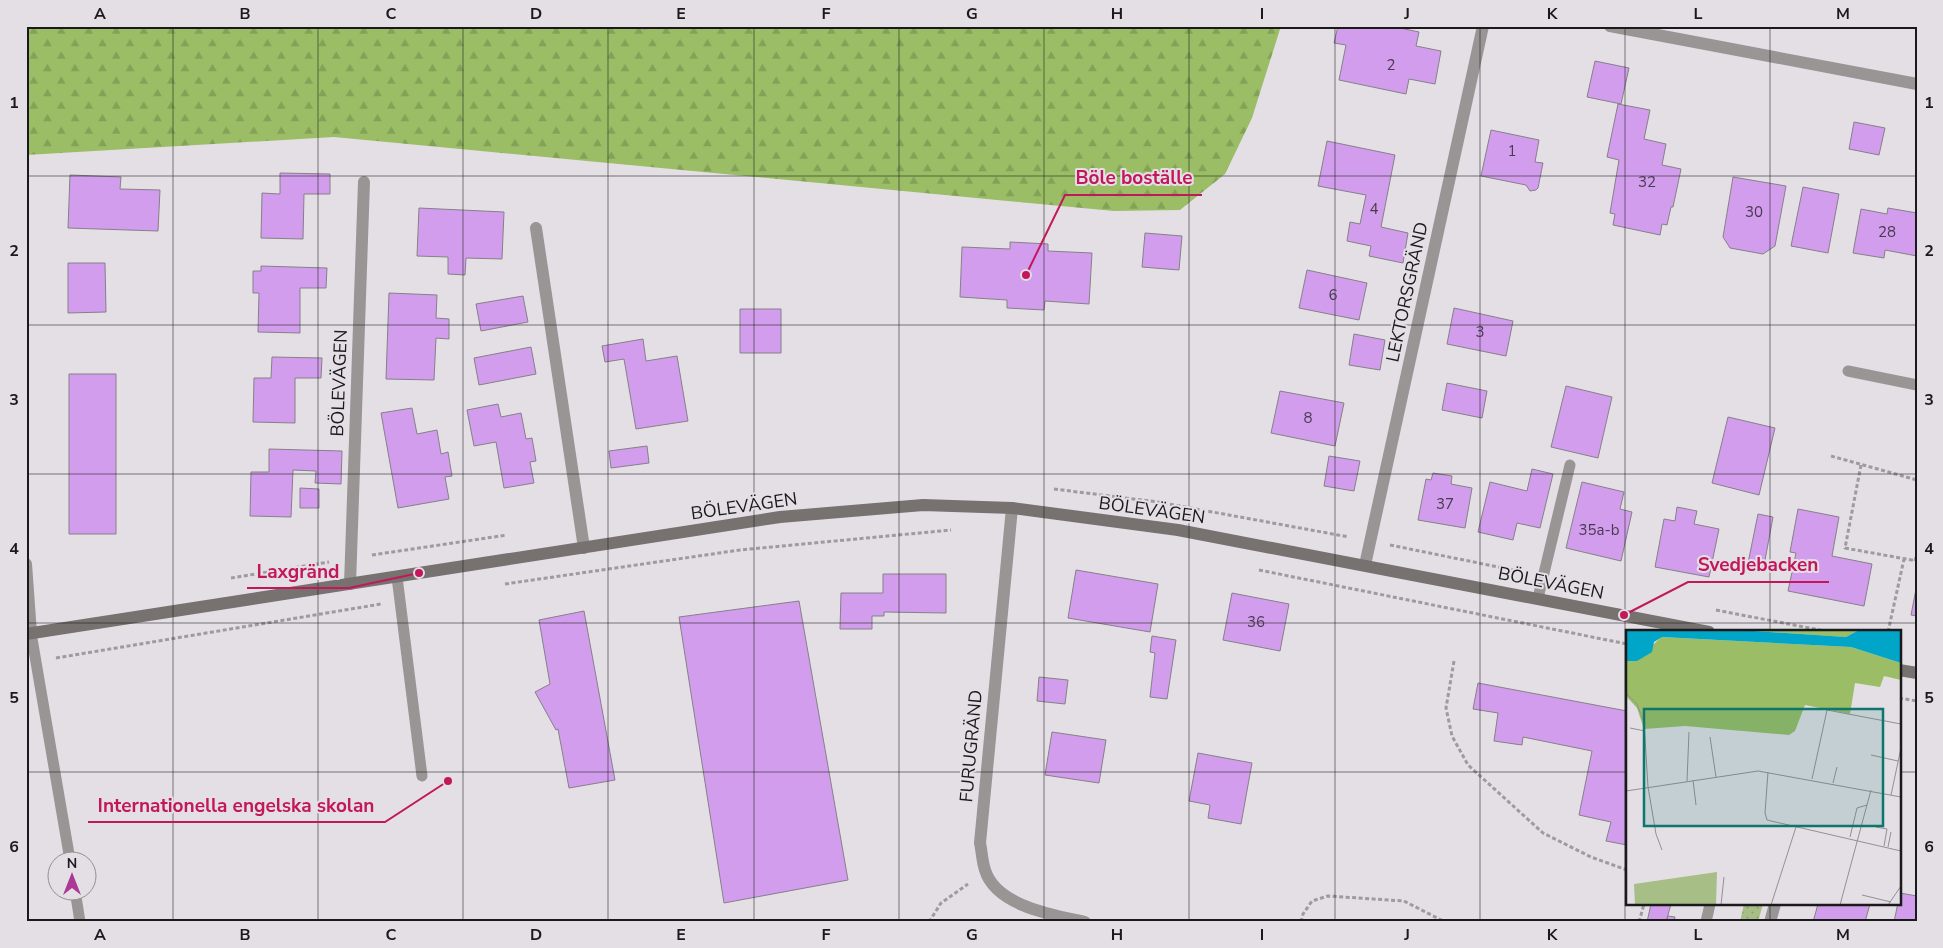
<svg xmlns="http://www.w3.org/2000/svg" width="1943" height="948" font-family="'Nunito Sans',sans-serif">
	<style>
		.grass { fill: url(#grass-dots) }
		.forest { fill: url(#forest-firs) }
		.building { fill: #d19dec; stroke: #858187 }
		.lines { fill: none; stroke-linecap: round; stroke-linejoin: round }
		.path { stroke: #9e9b9f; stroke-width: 3; stroke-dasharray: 4 2.5; stroke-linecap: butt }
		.lane { stroke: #999595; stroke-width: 11 }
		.street { stroke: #999595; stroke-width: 12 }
		.secondary { stroke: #777170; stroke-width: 12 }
		.grid { fill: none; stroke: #1a191b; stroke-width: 1; stroke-opacity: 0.55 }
		.labels { text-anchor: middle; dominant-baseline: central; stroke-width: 4; stroke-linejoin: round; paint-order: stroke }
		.number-label { font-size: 15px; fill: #483a4f }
		.street-label { font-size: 18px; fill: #1a191b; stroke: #e3dfe5 }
		.inset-road { fill: none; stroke: #939094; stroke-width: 1 }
		.view { fill: #0f766e; fill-opacity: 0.15; stroke: #0f766e; stroke-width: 2.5 }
		.inset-edge { fill: none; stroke: #1a191b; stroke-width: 2.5 }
		.leader { fill: none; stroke: #c2185b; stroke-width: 2 }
		.callout-dot { fill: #c2185b; stroke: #e3dfe5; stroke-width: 2 }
		.callout-label { font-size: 19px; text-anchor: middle; font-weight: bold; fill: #c2185b; stroke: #e3dfe5; stroke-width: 4; stroke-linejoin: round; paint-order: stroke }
		.neatline { fill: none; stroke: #1a191b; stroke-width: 2 }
		.grid-label { font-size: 16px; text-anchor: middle; font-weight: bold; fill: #1a191b }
	</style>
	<defs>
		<pattern id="grass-dots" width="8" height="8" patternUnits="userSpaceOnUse" patternTransform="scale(1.25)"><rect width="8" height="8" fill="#a7be87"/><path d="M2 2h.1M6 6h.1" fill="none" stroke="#8fa374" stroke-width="1.8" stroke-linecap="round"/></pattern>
		<pattern id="forest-firs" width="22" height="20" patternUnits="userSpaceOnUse" patternTransform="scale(1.25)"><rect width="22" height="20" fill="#9abd65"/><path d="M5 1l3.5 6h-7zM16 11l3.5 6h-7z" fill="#84a257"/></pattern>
	</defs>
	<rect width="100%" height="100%" fill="#e3dfe5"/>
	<path class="grass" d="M1744,904h19l-5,18h-18z"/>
	<path class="forest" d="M26,26h1255l-29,92 -27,56 -45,36 -66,1 -780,-74 -308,18z"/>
	<path class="building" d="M1338,26h53l28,6 -3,14 25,5 -6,33 -26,-5 -3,15 -67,-14 7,-35 -12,-2z
		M1595,61l34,7 -8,36 -34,-7z
		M1618,104l32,6 -6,29 22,5 -4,21 19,4 -8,38h-2l-4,18 -5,-1 -2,11 -47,-10 2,-11 -5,-1 9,-53 -12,-3z
		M1854,122l31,6 -6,27 -30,-6z
		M1491,130l48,10 -4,22 8,1 -5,25 -2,2 -6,1 -4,-6 -45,-9z
		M1327,141l68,14 -14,72 27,6 -5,30 -34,-7 2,-10 -24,-5 3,-19 10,2 6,-29 -48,-9z
		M280,173l50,1v20h-26l-1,45 -42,-1 1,-45 18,1z
		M70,175l51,2 -1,12 40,1 -2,41 -90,-3z
		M1733,177l53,9 -11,60 -12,8 -33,-6 -7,-11z
		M1803,187l36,7 -11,59 -37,-7z
		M419,208l85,4 -2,47 -36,-1 -1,17 -17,-1v-17l-31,-1z
		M1888,208l29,5v43l-32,-6 -1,8 -31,-5 8,-44 26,5z
		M1145,233l37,3 -3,34 -37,-3z
		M1010,242l38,2v7l44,2 -3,51 -44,-3 -1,9 -37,-2v-8l-47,-3 2,-50 48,2z
		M68,263h37l1,49 -38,1z
		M261,266l66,2 -1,20h-26v45l-42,-1 1,-39h-6v-22h8z
		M1307,270l60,13 -8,37 -60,-12z
		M389,293l48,2 -1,23 13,1v20l-13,-1 -2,42 -48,-1z
		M523,296l5,26 -47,9 -5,-27z
		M1454,308l59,13 -7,35 -59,-12z
		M740,309h41v44h-41z
		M1354,334l31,6 -5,30 -31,-5z
		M643,339l3,22 31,-5 11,65 -52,8 -12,-70 -19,3 -3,-16z
		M531,347l5,27 -57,11 -5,-27z
		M272,357l50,1 -1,20h-26v45l-42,-1 1,-44h17z
		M69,374h47v160h-47z
		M1447,383l40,8 -5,27 -40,-8z
		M1566,386l46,11 -14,61 -47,-11z
		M1280,391l64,12 -9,43 -64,-13z
		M498,404l3,13 20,-4 5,26 6,-1 4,23 -6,1 4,21 -30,5 -8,-46 -22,4 -7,-36z
		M412,408l5,26 20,-4 4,24 7,-2 4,24 -7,1 4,22 -51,9 -17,-95z
		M1728,417l47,11 -16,67 -47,-12z
		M647,446l2,17 -38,5 -2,-17z
		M269,449l73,2 -1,33 -26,-1 1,-12 -23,-1 -2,47 -41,-1 1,-44h18z
		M1329,456l31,5 -6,30 -30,-5z
		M1532,469l21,5 -13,54 -23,-5 -4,17 -35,-8 12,-50 37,9z
		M1433,473l19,3 -1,8 21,4 -7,40 -47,-8 8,-41 5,1z
		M1582,482l42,10 -4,17 12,3 -11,49 -55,-13z
		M300,488l19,1v19h-19z
		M1677,507l20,4 -3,13 25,5 -10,48 -54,-10 9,-48 11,2z
		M1798,509l41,8 -7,39 40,8 -8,42 -76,-15 8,-38 -6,-1z
		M1758,514l15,3 -10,54 -16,-3z
		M1076,570l82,14 -8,48 -82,-14z
		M883,574h63v39l-62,-1v4h-12v13h-32l1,-36h42z
		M1917,584v32l-6,-1z
		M1232,593l57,11 -9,47 -57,-11z
		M799,601l49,279 -124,23 -45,-286z
		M584,611l31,169 -46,8 -11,-59 -2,1 -21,-38 15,-8 -11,-64z
		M1152,636l24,4 -9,59 -17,-2 5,-44 -5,-1z
		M1039,677l29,3 -3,24 -28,-3z
		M1478,683l149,28v134l-21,-4 5,-19 -32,-7 13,-64 -69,-14 -1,8 -28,-4 4,-28 -25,-4z
		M1052,732l54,8 -7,43 -54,-8z
		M1198,753l54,10 -11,61 -33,-6 2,-13 -21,-4z
		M1900,893l17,3v26h-23z
		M1651,904h20l-5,18h-19z
		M1818,904h52l-5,18h-52z
		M1668,916l7,1 -1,5h-8z"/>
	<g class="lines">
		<path class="path" d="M638,26l6,3 8,-3
			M1831,456l86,24
			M1861,465l-16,83 72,13
			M1054,489l104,13 191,35
			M1390,545l123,25
			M372,555l135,-20
			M1915,561l2,-8
			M1259,570l368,74
			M231,578l98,-16
			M505,584l235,-34 211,-20
			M1716,610l114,22
			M1888,632l16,-73
			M56,658l325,-54
			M1454,661l-8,47 6,28 16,29 75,68 48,24 36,13
			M1899,698l18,3
			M929,922l12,-19 27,-19
			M1301,922l2,-8 9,-13 16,-5 76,5 41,21
			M1639,922l5,-18"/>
		<path class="lane" d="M1848,371l69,14
			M397,577l25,199
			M1538,598l32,-133
			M31,633l39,227
			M75,890l5,32
			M1706,922l4,-18"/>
		<path class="street" d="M1610,26l307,58
			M536,228l48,320
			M1012,508l-32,335c2,9 2,18 5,27 11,36 68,45 100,52
			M26,564l5,69
			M1365,565l118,-539
			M350,584l14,-402
			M1770,922l5,-18"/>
		<path class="secondary" d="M26,634l754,-117 143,-12 89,3 166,22 531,102
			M1899,670l18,3"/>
	</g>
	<path class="grid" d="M173,26v896M318,26v896M463,26v896M608,26v896M754,26v896M899,26v896M1044,26v896M1189,26v896M1335,26v896M1480,26v896M1625,26v896M1770,26v606M26,176h1891M26,325h1891M26,474h1891M26,623h1891M26,772h1601M1899,772h18M1770,904v18"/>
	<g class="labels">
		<g class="number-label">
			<text x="1391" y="65">2</text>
			<text x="1512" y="151">1</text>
			<text x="1647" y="182">32</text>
			<text x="1374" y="209">4</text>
			<text x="1754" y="212">30</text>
			<text x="1887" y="232">28</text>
			<text x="1333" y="295">6</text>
			<text x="1480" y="332">3</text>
			<text x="1308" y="418">8</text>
			<text x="1445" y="504">37</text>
			<text x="1599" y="530">35a-b</text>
			<text x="1256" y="622">36</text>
		</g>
		<g class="street-label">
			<text transform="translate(1407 292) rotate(-78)">LEKTORSGRÄND</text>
			<text transform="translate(339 383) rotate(-88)">BÖLEVÄGEN</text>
			<text transform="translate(744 506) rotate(-8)">BÖLEVÄGEN</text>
			<text transform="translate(1152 510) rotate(8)">BÖLEVÄGEN</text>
			<text transform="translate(1551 583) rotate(11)">BÖLEVÄGEN</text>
			<text transform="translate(971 746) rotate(-85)">FURUGRÄND</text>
		</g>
	</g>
	<g transform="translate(1626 630)">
		<rect width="275" height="275" fill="#e3dfe5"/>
		<path d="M114,0h119l-13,7zM35,7l190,10 50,16v17l-17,-4 -4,11 -25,-4 -5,31 -45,-9 -10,26 -6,4 -104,-9 -41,3 -7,-21 -11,-12v-35h11z" fill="#9abd65"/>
		<path d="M91,242l-1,33h-81l-1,-21z" fill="#a7be87"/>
		<path d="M62,256l3,19h-42l-1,-13z" fill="#a7be87"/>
		<path d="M0,0h114l106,7 13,-7h42v33l-50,-16 -189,-10 -8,5 -2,10 -15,9h-11z" fill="#00a5c8"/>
		<path class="inset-road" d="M0,63l11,11 7,18 4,65 8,47 6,16M4,98l15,3M84,107l6,40M245,125l27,6M142,142l-3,41 2,7 134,31M186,149l15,-69 74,14M67,150l3,25M61,151l2,-49M207,153l4,-16M0,161l132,-20 143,26M265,165l10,-47M250,197l11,2 -3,17M224,207l7,-29 10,-3M262,217l3,-15M236,265l29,7M95,275l3,-28M145,275l25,-78M214,275l31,-115M262,275l13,-19"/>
		<path class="view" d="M18,79h239v117h-239z"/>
		<rect width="275" height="275" class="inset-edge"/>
	</g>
	<path class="leader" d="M1026 275L1065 195H1202M1624 615L1688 582H1829M419 573L349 588H247M448 781L385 822H88"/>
	<g class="callout-dot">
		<circle cx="1026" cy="275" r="5"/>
		<circle cx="1624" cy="615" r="5"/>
		<circle cx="419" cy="573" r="5"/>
		<circle cx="448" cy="781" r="5"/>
	</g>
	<g class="callout-label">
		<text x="1134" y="184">Böle boställe</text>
		<text x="1758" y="571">Svedjebacken</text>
		<text x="298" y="578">Laxgränd</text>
		<text x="236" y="812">Internationella engelska skolan</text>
	</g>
	<rect width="1943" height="948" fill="none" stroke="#e3dfe5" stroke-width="55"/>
	<g transform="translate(72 876)"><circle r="24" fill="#e3dfe5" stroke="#939094"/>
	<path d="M0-4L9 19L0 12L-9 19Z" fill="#aa3894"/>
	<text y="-8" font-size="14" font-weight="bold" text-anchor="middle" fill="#1a191b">N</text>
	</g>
	<rect x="28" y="28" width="1888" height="892" class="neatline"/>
	<g class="grid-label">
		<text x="100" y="19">A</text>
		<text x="245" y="19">B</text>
		<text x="391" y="19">C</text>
		<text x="536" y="19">D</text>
		<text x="681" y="19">E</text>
		<text x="826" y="19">F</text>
		<text x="972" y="19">G</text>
		<text x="1117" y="19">H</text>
		<text x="1262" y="19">I</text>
		<text x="1407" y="19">J</text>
		<text x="1552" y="19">K</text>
		<text x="1698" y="19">L</text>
		<text x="1843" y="19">M</text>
		<text x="14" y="108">1</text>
		<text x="1929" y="108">1</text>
		<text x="14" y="256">2</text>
		<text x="1929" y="256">2</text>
		<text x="14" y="405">3</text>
		<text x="1929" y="405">3</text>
		<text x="14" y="554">4</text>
		<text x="1929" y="554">4</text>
		<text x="14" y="703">5</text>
		<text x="1929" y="703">5</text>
		<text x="14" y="852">6</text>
		<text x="1929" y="852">6</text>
		<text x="100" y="940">A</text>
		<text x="245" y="940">B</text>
		<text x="391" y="940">C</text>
		<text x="536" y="940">D</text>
		<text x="681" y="940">E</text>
		<text x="826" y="940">F</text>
		<text x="972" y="940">G</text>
		<text x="1117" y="940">H</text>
		<text x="1262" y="940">I</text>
		<text x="1407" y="940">J</text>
		<text x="1552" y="940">K</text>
		<text x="1698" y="940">L</text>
		<text x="1843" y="940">M</text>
	</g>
</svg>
